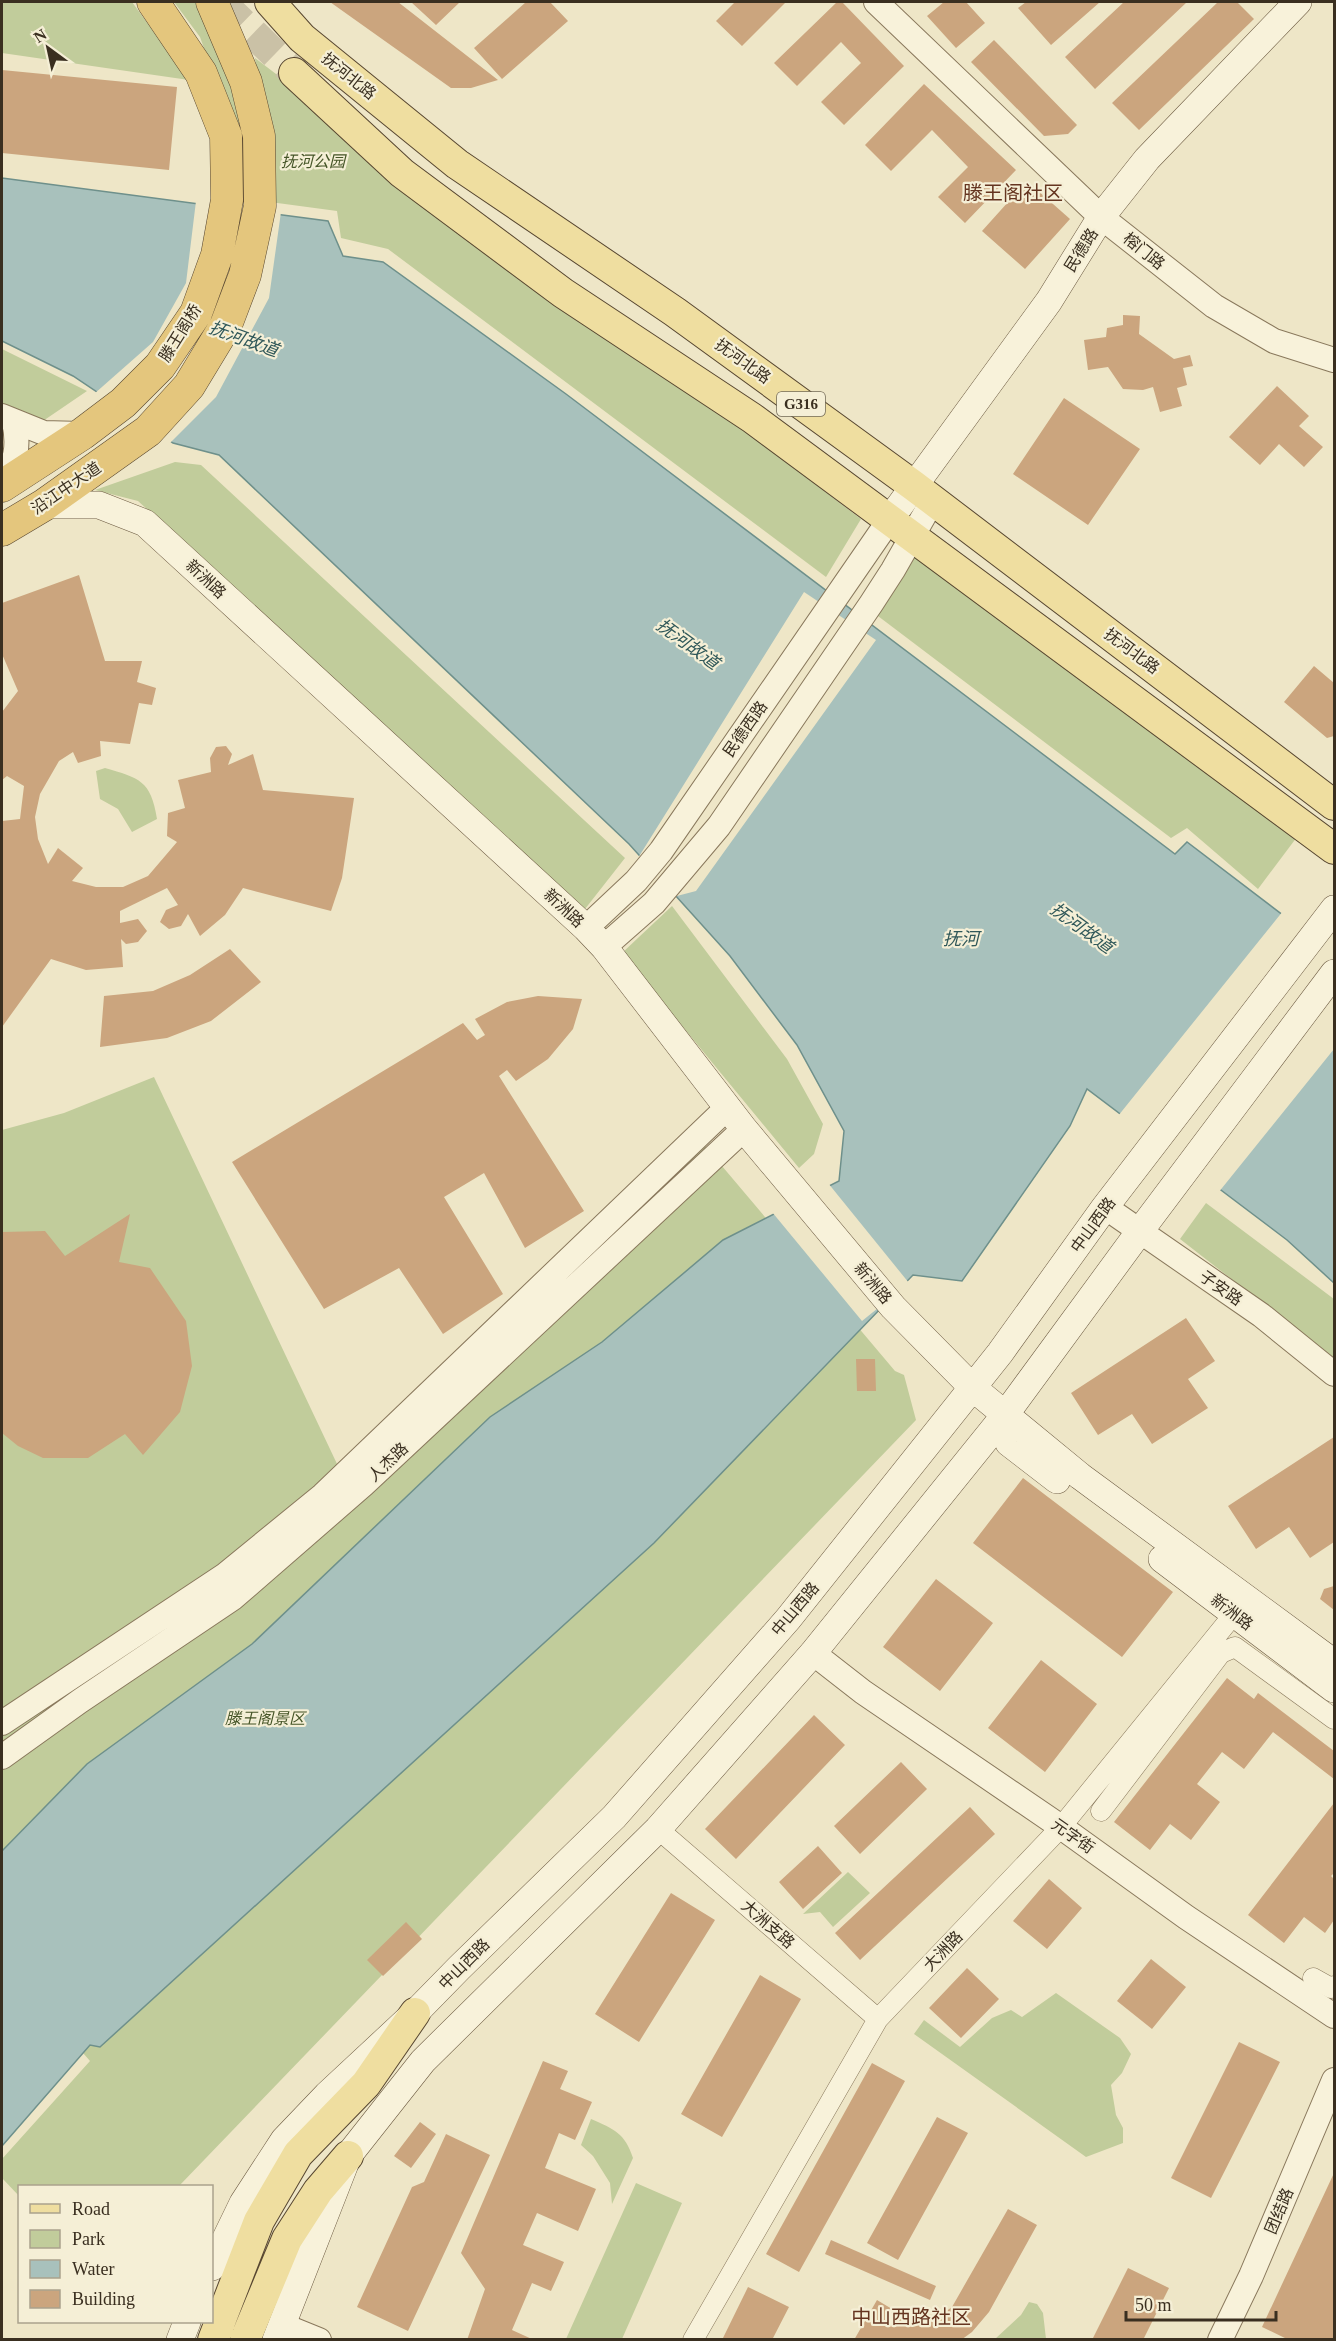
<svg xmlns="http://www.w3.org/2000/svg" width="1336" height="2341" font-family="'Times New Roman','Noto Sans SC',serif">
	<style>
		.green { fill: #c1cc9b }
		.water { fill: #a8c1bc; stroke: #6e908b; stroke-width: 1.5 }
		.pier { fill: #eee6c7 }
		.building { fill: #cba57e }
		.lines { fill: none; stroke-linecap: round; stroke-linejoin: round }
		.primary-tunnel { stroke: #cac1a6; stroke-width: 30; stroke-dasharray: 30 15; stroke-linecap: butt }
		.minor-casing { stroke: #89785c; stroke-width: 21 }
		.tertiary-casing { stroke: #89785c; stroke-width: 26 }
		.secondary-casing { stroke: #6b5940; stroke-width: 28 }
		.primary-casing { stroke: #574630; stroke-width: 32 }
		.trunk-casing { stroke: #574630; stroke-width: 33 }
		.minor { stroke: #f8f2da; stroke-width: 20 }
		.tertiary { stroke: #f8f2da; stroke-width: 24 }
		.secondary { stroke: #f8f2da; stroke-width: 27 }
		.primary { stroke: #efdea0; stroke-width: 30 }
		.trunk { stroke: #e4c67d; stroke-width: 32 }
		.labels { text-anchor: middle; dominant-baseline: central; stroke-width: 4.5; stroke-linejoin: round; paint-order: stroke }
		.shield { fill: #f5efd6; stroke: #726957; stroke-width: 1.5 }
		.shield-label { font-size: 15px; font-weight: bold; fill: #3a2f20 }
		.street-label { font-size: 16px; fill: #3a2f20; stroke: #f5efd6 }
		.park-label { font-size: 16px; font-style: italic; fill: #455527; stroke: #f5efd6 }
		.water-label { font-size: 18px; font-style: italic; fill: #305859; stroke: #f5efd6 }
		.quarter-label { font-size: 20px; fill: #653520; stroke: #f5efd6 }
	</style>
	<rect width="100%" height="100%" fill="#eee6c7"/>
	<path class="green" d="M2,2h130l57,78 -187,-27z
		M174,2h26l21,48 21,73 -11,1 -31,-87z
		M255,58l606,461 -35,58 -438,-328 -47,-11 -4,-27 -67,-9z
		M2,349l85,42 -44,30 -41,-15z
		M175,462l26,3 424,393 -40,51 -447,-408 -43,-11z
		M912,549l388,284 -42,56 -71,-61 -16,10 -297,-225z
		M105,768c34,10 46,12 52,51l-25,13 -14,-23 -18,-10 -4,-28z
		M672,906l115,153 36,65 -9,30 -15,14 -177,-215z
		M154,1077l184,389 351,-339 206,244 9,4 12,45 -737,766h-159l-1,10 -17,-18v-19l88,-98 -88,-101v-830l62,-17z
		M1206,1203l128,96v60l-154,-120z
		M848,1872l22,21 -37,34 -13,-15 -17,2z
		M1056,1993l64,45 11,16 -9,19 -11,12 5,30 7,13v15l-37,14 -172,-123 10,-14 36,27 32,-29 19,-8 11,7z
		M591,2119c23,10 34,14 42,39l-21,46 -2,-21 -17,-27 -12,-11z
		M636,2183l46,20 -60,136h-56z
		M1029,2302l8,2 6,9 3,26h-51l26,-24z"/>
	<path class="water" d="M2,178l326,43 15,35 40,6 183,132 609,460 12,-12 147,112v329l-47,-43 -200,-151 -17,37 -108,155 -49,-6 -259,268 -554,504 -10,-2 -88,101v-295l85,-87 165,-120 238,-227 112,-75 121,-102 116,-59 5,-50 -47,-86 -67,-89 -101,-112 -410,-389 -46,-12 -100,-67 -71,-35z"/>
	<path class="pier" d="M196,201l85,11 -12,86 -53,99 -47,47 -75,-50 59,-52 33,-59z
		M804,592l72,48 -180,251 -23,6 -35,-39z
		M1283,911l51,39v99l-116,144 -100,-77z
		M828,1183l81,100 -47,38 -90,-109z"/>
	<path class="building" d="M330,2h68l100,78 -27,8h-20z
		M411,2h49l-24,23z
		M526,2h24l18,19 -66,58 -28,-31z
		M735,2h51l-44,44 -26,-25z
		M837,2h5l62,64 -60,59 -23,-23 40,-39 -20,-21 -44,44 -23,-23z
		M944,2h22l19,21 -29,25 -29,-32z
		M1026,2h74l-49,43 -33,-37z
		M1124,2h63l-92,87 -30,-32z
		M1218,2h19l17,17 -115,111 -27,-27z
		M994,40l83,85 -9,9 -24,2 -73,-74z
		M2,70l175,17 -8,83 -167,-17z
		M924,84l92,86 -51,53 -27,-26 30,-30 -36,-37 -41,41 -26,-26z
		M1027,181l43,38 -45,50 -43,-38z
		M1123,315l17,1 -1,18 35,25 16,-4 3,11 -10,2 4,17 -10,3 5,18 -22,6 -7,-25 -10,3 -20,-1 -15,-22 -20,3 -4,-30 22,-3 1,-9 16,-3z
		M1277,386l32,30 -10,10 24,21 -19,20 -25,-23 -19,21 -31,-28z
		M1064,398l76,51 -52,76 -75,-51z
		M79,575l26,86h37l-5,21 19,6 -4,17 -13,-2 -9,41 -30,-3 1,15 -23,7 -5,-11 -14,9 -19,33 -5,23 3,22 10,25 10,-16 25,20 -11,13 24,6h27l25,-11 29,-34 -10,-6 1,-23 17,-5 -7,-28 33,-8 -1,-14 6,-11 10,-1 6,8 -4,11 25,-11 10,36 91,8 -12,80 -11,33 -88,-23 -18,27 -25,21 -12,-22 -7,12 -12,3 -9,-7 6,-12 12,-5 -11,-17 -47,23v12l18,-4 9,12 -9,11 -12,2 -5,-5 2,28 -37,3 -35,-11 -49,68v-206l18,-2 4,-33 -17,-10 -5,4v-68l16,-21 -16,-37v-51z
		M1314,666l20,17v53l-7,2 -43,-36z
		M230,949l31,33 -50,39 -44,17 -67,9 4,-51 49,-5 37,-16z
		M538,996l44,3 -9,30 -25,30 -32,22 -9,-11 -8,6 85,135 -59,37 -41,-75 -40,24 59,97 -60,40 -44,-66 -75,41 -92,-147 231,-139 14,17 8,-5 -10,-16 32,-17z
		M130,1214l-11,48 31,6 36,53 6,45 -12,46 -37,43 -18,-21 -37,24h-45l-25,-12 -16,-13v-201l43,-1 20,25z
		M1186,1318l29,43 -27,18 20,29 -56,36 -20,-30 -34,21 -27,-42z
		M856,1359h19l1,32h-19z
		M1334,1437v105l-24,16 -21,-31 -33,22 -28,-43z
		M1023,1478l150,114 -51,65 -149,-114z
		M936,1579l57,44 -53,68 -57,-44z
		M1334,1586v24l-14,-11 4,-10z
		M1041,1660l56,44 -52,68 -57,-44z
		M1227,1678l27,21 4,-6 76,58v28l-61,-47 -29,37 -22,-17 -25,32 23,18 -29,38 -21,-16 -20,26 -36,-28z
		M814,1715l31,30 -109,114 -31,-30z
		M901,1762l26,27 -67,65 -26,-28z
		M1334,1803v70l-3,3 3,3v41l-9,13 -21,-16 -20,26 -36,-28z
		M970,1807l25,27 -135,126 -25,-27z
		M818,1846l24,27 -39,36 -24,-27z
		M1049,1879l33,29 -35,41 -34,-28z
		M671,1893l44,27 -76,122 -44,-28z
		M406,1922l16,17 -39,37 -16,-16z
		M1151,1959l35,28 -34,42 -35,-28z
		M967,1968l32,31 -38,39 -32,-30z
		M760,1975l41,24 -79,138 -41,-23z
		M1239,2042l41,20 -69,136 -40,-20z
		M543,2061l25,10 -8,18 32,13 -17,38 -16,-7 -14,35 51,21 -18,42 -41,-18 -14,32 41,17 -13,29 -19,-8 -20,47 22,10h-67l18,-51 -24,-36z
		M872,2063l33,18 -106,191 -33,-18z
		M937,2117l31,16 -70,127 -31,-17z
		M420,2122l16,12 -25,34 -17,-12z
		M446,2134l44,21 -82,176 -51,-24 55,-120 12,-5z
		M1334,2173v167h-45l-27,-13z
		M1008,2209l29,16 -48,87 -17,20 -11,8h-107l23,-40 30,18 16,1 18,-4 11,-8z
		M831,2240l105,46 -6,14 -105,-46z
		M1128,2268l41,20 -26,52h-51z
		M748,2287l41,20 -17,33h-50z"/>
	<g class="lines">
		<path class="primary-tunnel" d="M221,2l73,71"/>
		<defs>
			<path id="minor" d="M1101,1811l120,-158 14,-6 99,72
				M658,1829l220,190
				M1313,1978l18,10 3,-2
				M693,2340l185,-321 183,-192 182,-224"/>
			<path id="tertiary" d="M876,2l225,215 113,89 60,35 60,19
				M2,416l42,17 38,1
				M3,486c12,-26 17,-37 11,-65
				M586,928l50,-47 25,-30 229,-332
				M604,947l50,-44 65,-77 152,-222 22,-34 40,-70
				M1105,1207l156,108 73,59
				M813,1653l50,39 198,135 125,90 148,99
				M2,1723l223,-148 98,-80 405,-388
				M2,1757l78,-56 153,-103 130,-113 381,-356
				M282,2325l37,15
				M1220,2340l31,-64 83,-196"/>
			<path id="secondary" d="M44,505h55l46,18 441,405 18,19 140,182 149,178 80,81 107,88 254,187
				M890,519l159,-218 52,-84 46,-58 151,-157
				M1005,1415l4,28 48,37
				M1162,1559l172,130
				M212,2267l31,-64 41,-63 43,-45 88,-82 44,-45 155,-151 174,-198 212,-266 105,-146 229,-298
				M180,2340l7,-18
				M276,2340l72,-184 75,-95 235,-232 155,-176 192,-238 135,-184 194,-258"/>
			<path id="primary" d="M270,2l32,36 155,126 218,148 239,174 420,319
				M294,73l108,100 161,120 189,125 582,431
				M213,2340l46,-119 39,-67 68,-70 49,-71
				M245,2340l42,-101 31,-48 30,-35"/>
			<path id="trunk" d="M2,486l80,-52 41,-31 37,-37 36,-53 21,-58 10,-55 -1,-64 -25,-63 -48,-71
				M2,530l42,-25 104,-74 41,-45 37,-61 19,-50 15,-69 -1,-70 -13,-54 -34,-80"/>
		</defs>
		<use href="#minor" class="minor-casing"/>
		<use href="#tertiary" class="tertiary-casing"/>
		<use href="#secondary" class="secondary-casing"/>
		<use href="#primary" class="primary-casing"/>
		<use href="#trunk" class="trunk-casing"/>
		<use href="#minor" class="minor"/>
		<use href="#tertiary" class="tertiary"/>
		<use href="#secondary" class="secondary"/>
		<use href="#primary" class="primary"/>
		<use href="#trunk" class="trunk"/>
	</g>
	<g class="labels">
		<rect class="shield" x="777" y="392" width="48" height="24" rx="4.5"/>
		<g class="shield-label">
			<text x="801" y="404">G316</text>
		</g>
		<g class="street-label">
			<text transform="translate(349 76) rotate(39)">抚河北路</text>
			<text transform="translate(1081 250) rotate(-58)">民德路</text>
			<text transform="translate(1144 251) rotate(39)">榕门路</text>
			<text transform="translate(180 333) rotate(-58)">滕王阁桥</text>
			<text transform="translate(743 361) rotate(36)">抚河北路</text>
			<text transform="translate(66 488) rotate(-34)">沿江中大道</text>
			<text transform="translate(206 579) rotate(43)">新洲路</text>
			<text transform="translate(1132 651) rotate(37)">抚河北路</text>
			<text transform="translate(745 729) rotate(-55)">民德西路</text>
			<text transform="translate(564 908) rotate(43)">新洲路</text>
			<text transform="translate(1093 1225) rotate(-54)">中山西路</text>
			<text transform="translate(873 1283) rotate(50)">新洲路</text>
			<text transform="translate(1221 1288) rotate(35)">子安路</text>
			<text transform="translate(388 1462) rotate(-43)">人杰路</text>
			<text transform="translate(795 1609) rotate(-50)">中山西路</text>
			<text transform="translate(1232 1612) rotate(37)">新洲路</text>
			<text transform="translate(1073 1836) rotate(35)">元字街</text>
			<text transform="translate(768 1924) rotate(41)">大洲支路</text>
			<text transform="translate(943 1951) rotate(-46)">大洲路</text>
			<text transform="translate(464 1964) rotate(-45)">中山西路</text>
			<text transform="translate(1279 2211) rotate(-67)">团结路</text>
		</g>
		<g class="park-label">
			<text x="313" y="161">抚河公园</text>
			<text x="265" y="1718">滕王阁景区</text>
		</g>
		<g class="water-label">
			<text transform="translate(244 339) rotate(20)">抚河故道</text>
			<text transform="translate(688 644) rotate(36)">抚河故道</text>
			<text transform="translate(1082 928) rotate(36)">抚河故道</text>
			<text x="961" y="939">抚河</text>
		</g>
		<g class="quarter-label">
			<text x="1013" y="193">滕王阁社区</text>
			<text x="911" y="2317">中山西路社区</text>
		</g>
	</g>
	<rect width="1336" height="2341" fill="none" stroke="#3a2f20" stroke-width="6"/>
	<rect x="18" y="2185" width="195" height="138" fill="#f5efd6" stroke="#aaa28d" stroke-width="1.5"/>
	<rect x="30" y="2204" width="30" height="9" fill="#efdea0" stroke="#aaa28d" stroke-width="1.5"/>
	<text x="72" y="2215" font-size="18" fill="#3a2f20">Road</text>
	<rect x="30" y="2230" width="30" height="18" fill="#c1cc9b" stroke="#aaa28d" stroke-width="1.5"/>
	<text x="72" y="2245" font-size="18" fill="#3a2f20">Park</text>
	<rect x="30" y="2260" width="30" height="18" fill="#a8c1bc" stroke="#aaa28d" stroke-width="1.5"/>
	<text x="72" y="2275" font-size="18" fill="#3a2f20">Water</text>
	<rect x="30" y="2290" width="30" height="18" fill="#cba57e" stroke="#aaa28d" stroke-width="1.5"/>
	<text x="72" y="2305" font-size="18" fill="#3a2f20">Building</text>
	<g transform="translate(48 48) rotate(327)" stroke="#f5efd6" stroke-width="4.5" paint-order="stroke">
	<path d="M0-4.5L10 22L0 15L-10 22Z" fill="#3a2f20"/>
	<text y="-9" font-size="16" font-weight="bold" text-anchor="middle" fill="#3a2f20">N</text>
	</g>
	<path d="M1126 2311v9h150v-9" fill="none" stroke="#3a2f20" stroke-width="3"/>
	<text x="1135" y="2311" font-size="18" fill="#3a2f20" stroke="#f5efd6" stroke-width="4.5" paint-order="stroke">50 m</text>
</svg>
